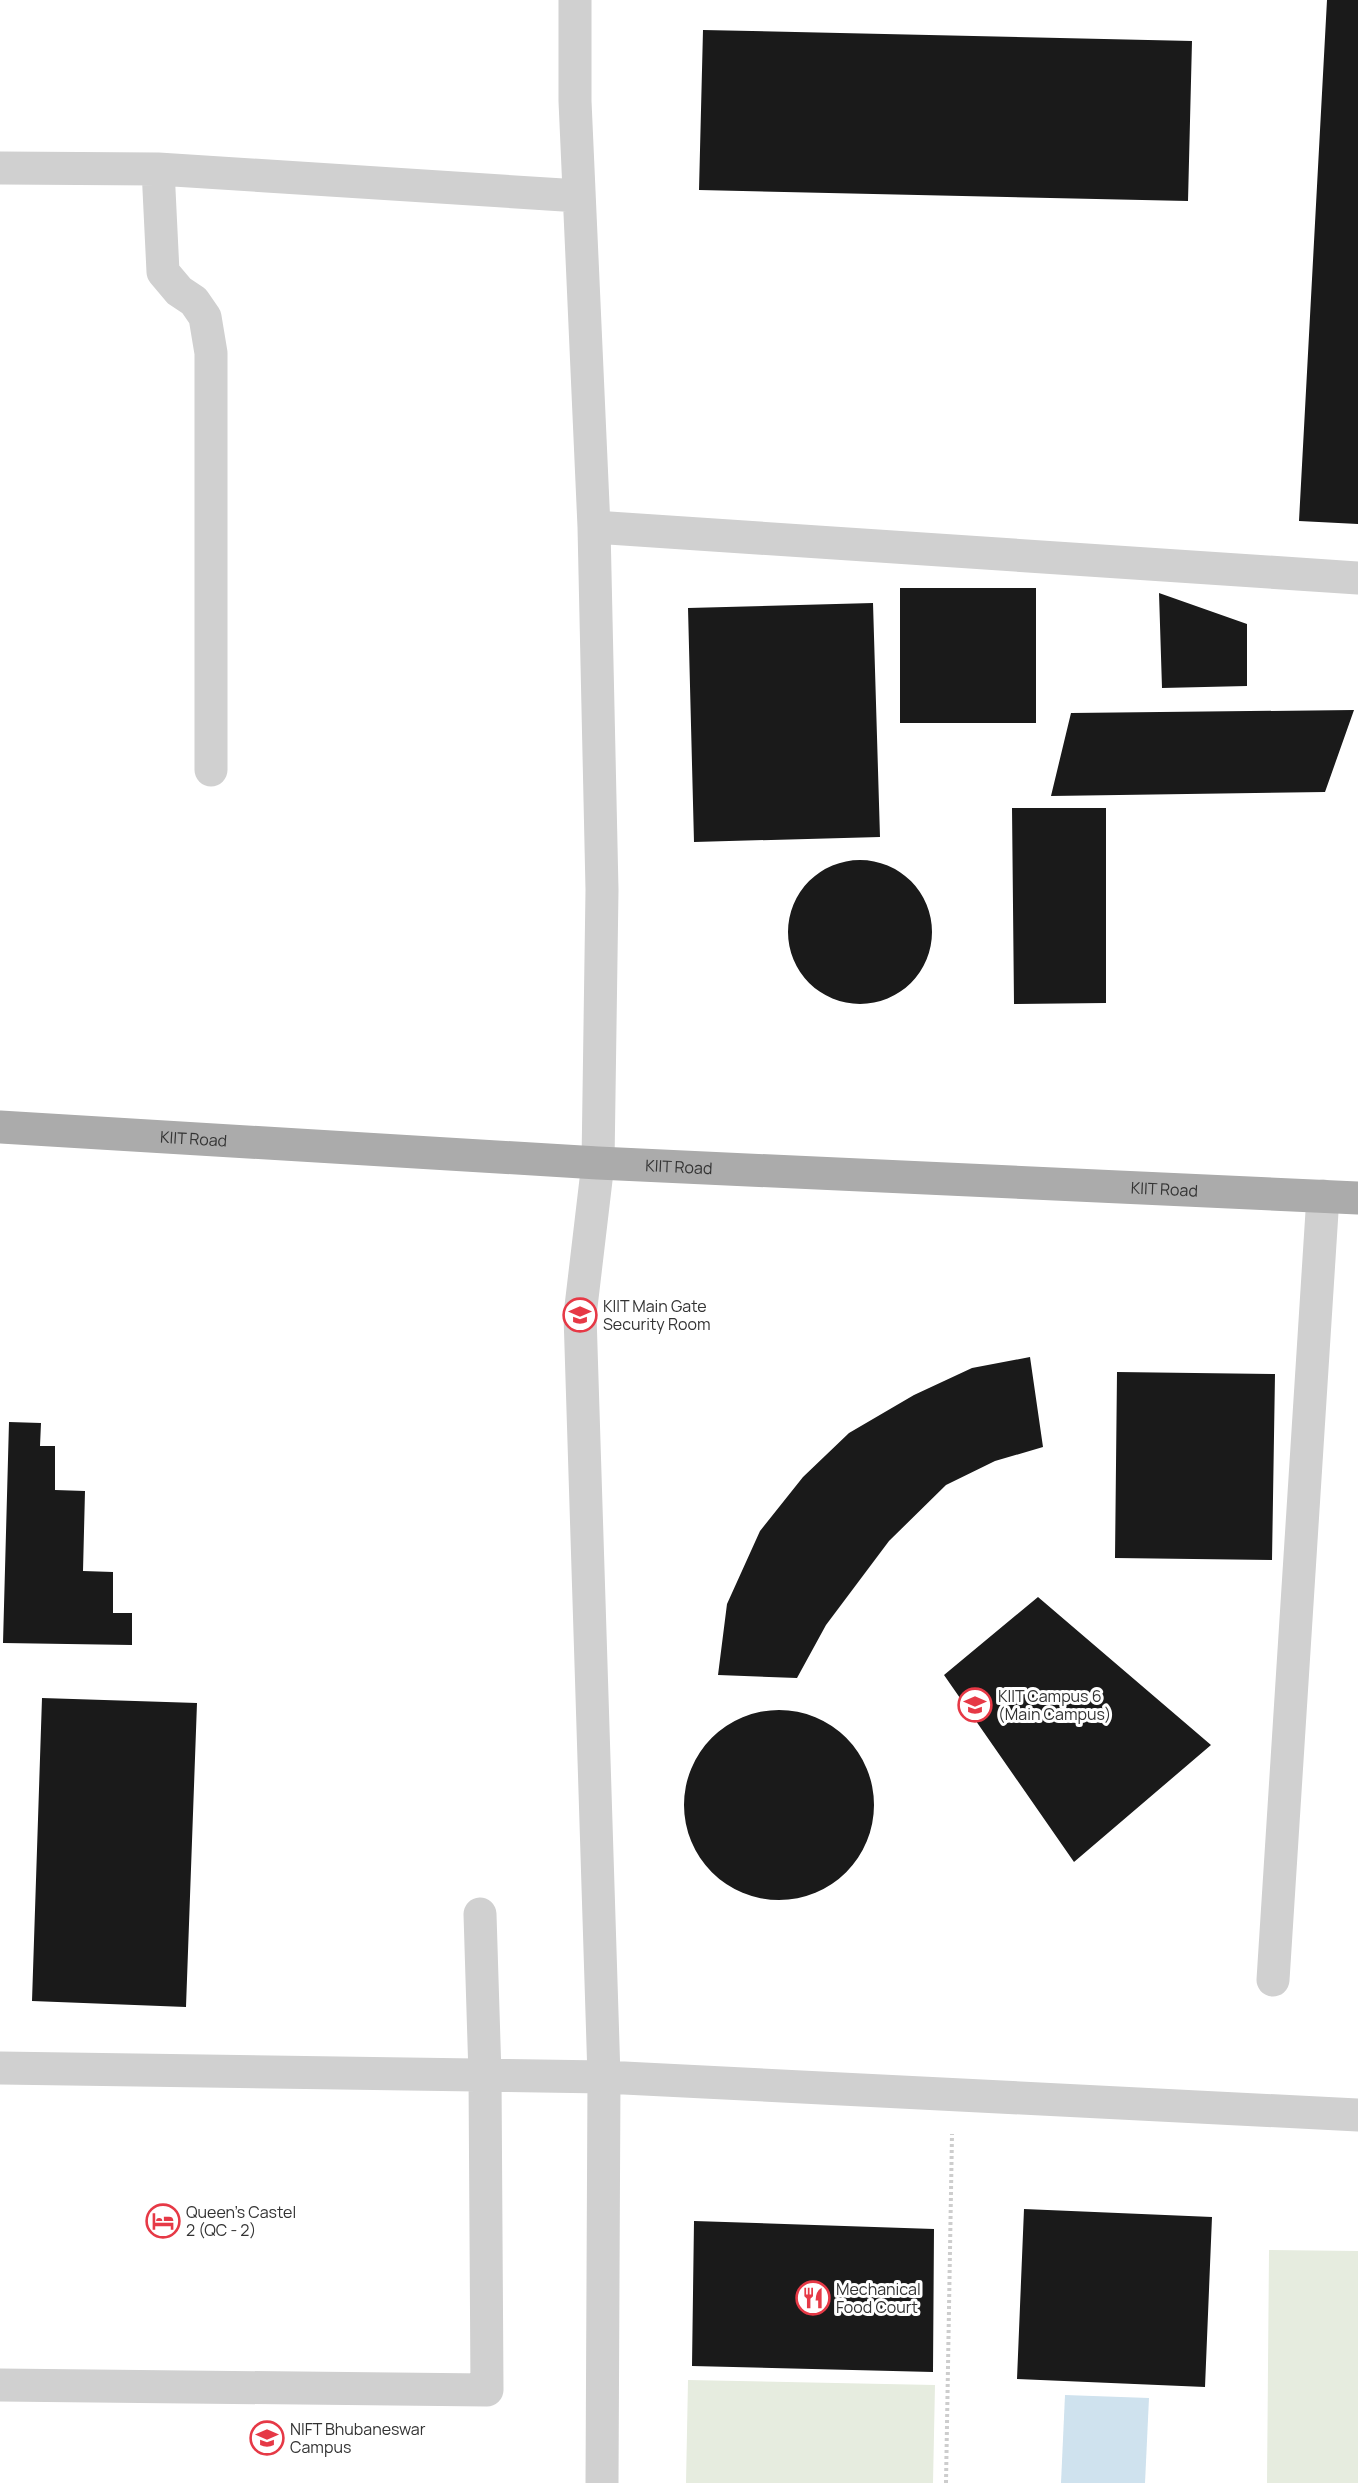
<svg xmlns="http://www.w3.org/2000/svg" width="1358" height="2483" font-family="Manrope,sans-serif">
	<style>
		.green { fill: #e6ecdf }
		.water { fill: #cfe2ee }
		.building { fill: #1a1a1a }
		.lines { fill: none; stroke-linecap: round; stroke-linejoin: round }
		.path { stroke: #cdcdcd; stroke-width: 4; stroke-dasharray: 3 3; stroke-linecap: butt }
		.minor { stroke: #d0d0d0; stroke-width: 33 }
		.major { stroke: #ababab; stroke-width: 33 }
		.labels { text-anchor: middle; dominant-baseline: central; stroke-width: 6; stroke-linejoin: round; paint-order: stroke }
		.street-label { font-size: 16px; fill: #333; stroke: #fff }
		.poi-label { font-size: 16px; fill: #333; stroke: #fff; text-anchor: start }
	</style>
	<rect width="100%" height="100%" fill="#fff"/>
	<path class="green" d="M1269,2250l89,1v232h-91z
		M688,2380l247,5 -2,98h-247z"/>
	<path class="water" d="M1065,2395l84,3 -4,85h-84z"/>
	<path class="building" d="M1327,0h31v524l-59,-3z
		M703,30l489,11 -4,160 -489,-11z
		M900,588h136v135h-136z
		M1159,593l88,31v62l-85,2z
		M873,603l7,234 -186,5 -6,-234z
		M1354,710l-29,82 -274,4 20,-83z
		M1012,808h94v195l-92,1z
		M788 932a72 72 0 1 1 144 0a72 72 0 1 1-144 0Z
		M1030,1357l13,90 -48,14 -49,24 -57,56 -63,84 -29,53 -79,-3 9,-71 33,-73 43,-54 46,-44 65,-38 58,-27z
		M1117,1372l158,2 -3,186 -157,-2z
		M9,1422l32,1 -1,23h15v44l30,1 -2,80 30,1v41h19v32l-129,-2z
		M1038,1597l173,148 -137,117 -130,-187z
		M42,1698l155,5 -11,304 -154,-6z
		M684 1805a95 95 0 1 1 190 0a95 95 0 1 1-190 0Z
		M1024,2209l188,8 -7,170 -188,-8z
		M694,2221l240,8 -1,143 -241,-6z"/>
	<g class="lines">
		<path class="path" d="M946,2483l6,-349"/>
		<path class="minor" d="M575,0v101l19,426 8,363 -4,273 -18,152 24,762 -2,406
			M0,168l158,1 421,27
			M158,169l5,103 16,19 15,10 11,16 6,36v417
			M594,527l764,51
			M1273,1980l50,-784
			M0,2068l604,9 754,38
			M0,2385l487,5 -2,-315 -5,-161"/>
		<path class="major" id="s1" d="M0,1127l598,36 760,35"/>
	</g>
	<defs>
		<symbol id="university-ring" viewBox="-11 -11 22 22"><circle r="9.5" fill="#fff" stroke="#e63946" stroke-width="1.5"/><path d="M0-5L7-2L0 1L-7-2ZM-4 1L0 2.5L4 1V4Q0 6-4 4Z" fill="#e63946"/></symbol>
		<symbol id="hotel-ring" viewBox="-11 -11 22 22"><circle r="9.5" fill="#fff" stroke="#e63946" stroke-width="1.5"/><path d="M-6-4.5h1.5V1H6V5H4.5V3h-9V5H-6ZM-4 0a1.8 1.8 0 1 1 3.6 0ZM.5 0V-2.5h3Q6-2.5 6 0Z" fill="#e63946"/></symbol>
		<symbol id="restaurant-ring" viewBox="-11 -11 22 22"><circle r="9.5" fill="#fff" stroke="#e63946" stroke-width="1.5"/><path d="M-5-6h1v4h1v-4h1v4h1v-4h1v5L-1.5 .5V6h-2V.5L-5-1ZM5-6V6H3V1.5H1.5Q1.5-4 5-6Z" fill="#e63946"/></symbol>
	</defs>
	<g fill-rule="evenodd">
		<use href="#university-ring" x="561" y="1296" width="38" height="38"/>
		<use href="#university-ring" x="956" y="1686" width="38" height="38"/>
		<use href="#hotel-ring" x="144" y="2202" width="38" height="38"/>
		<use href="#restaurant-ring" x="794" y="2279" width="38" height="38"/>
		<use href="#university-ring" x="248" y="2419" width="38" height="38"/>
	</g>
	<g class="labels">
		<g class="street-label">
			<text stroke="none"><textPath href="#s1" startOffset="194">KIIT Road</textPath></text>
			<text stroke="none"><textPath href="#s1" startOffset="680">KIIT Road</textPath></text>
			<text stroke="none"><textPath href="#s1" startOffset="1166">KIIT Road</textPath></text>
		</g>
		<g class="poi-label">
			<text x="603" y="1306">KIIT Main Gate<tspan x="603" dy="18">Security Room</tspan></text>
			<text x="998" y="1696">KIIT Campus 6<tspan x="998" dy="18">(Main Campus)</tspan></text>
			<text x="186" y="2212">Queen's Castel<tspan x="186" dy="18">2 (QC - 2)</tspan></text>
			<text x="836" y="2289">Mechanical<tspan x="836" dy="18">Food Court</tspan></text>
			<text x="290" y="2429">NIFT Bhubaneswar<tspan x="290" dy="18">Campus</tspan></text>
		</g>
	</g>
</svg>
